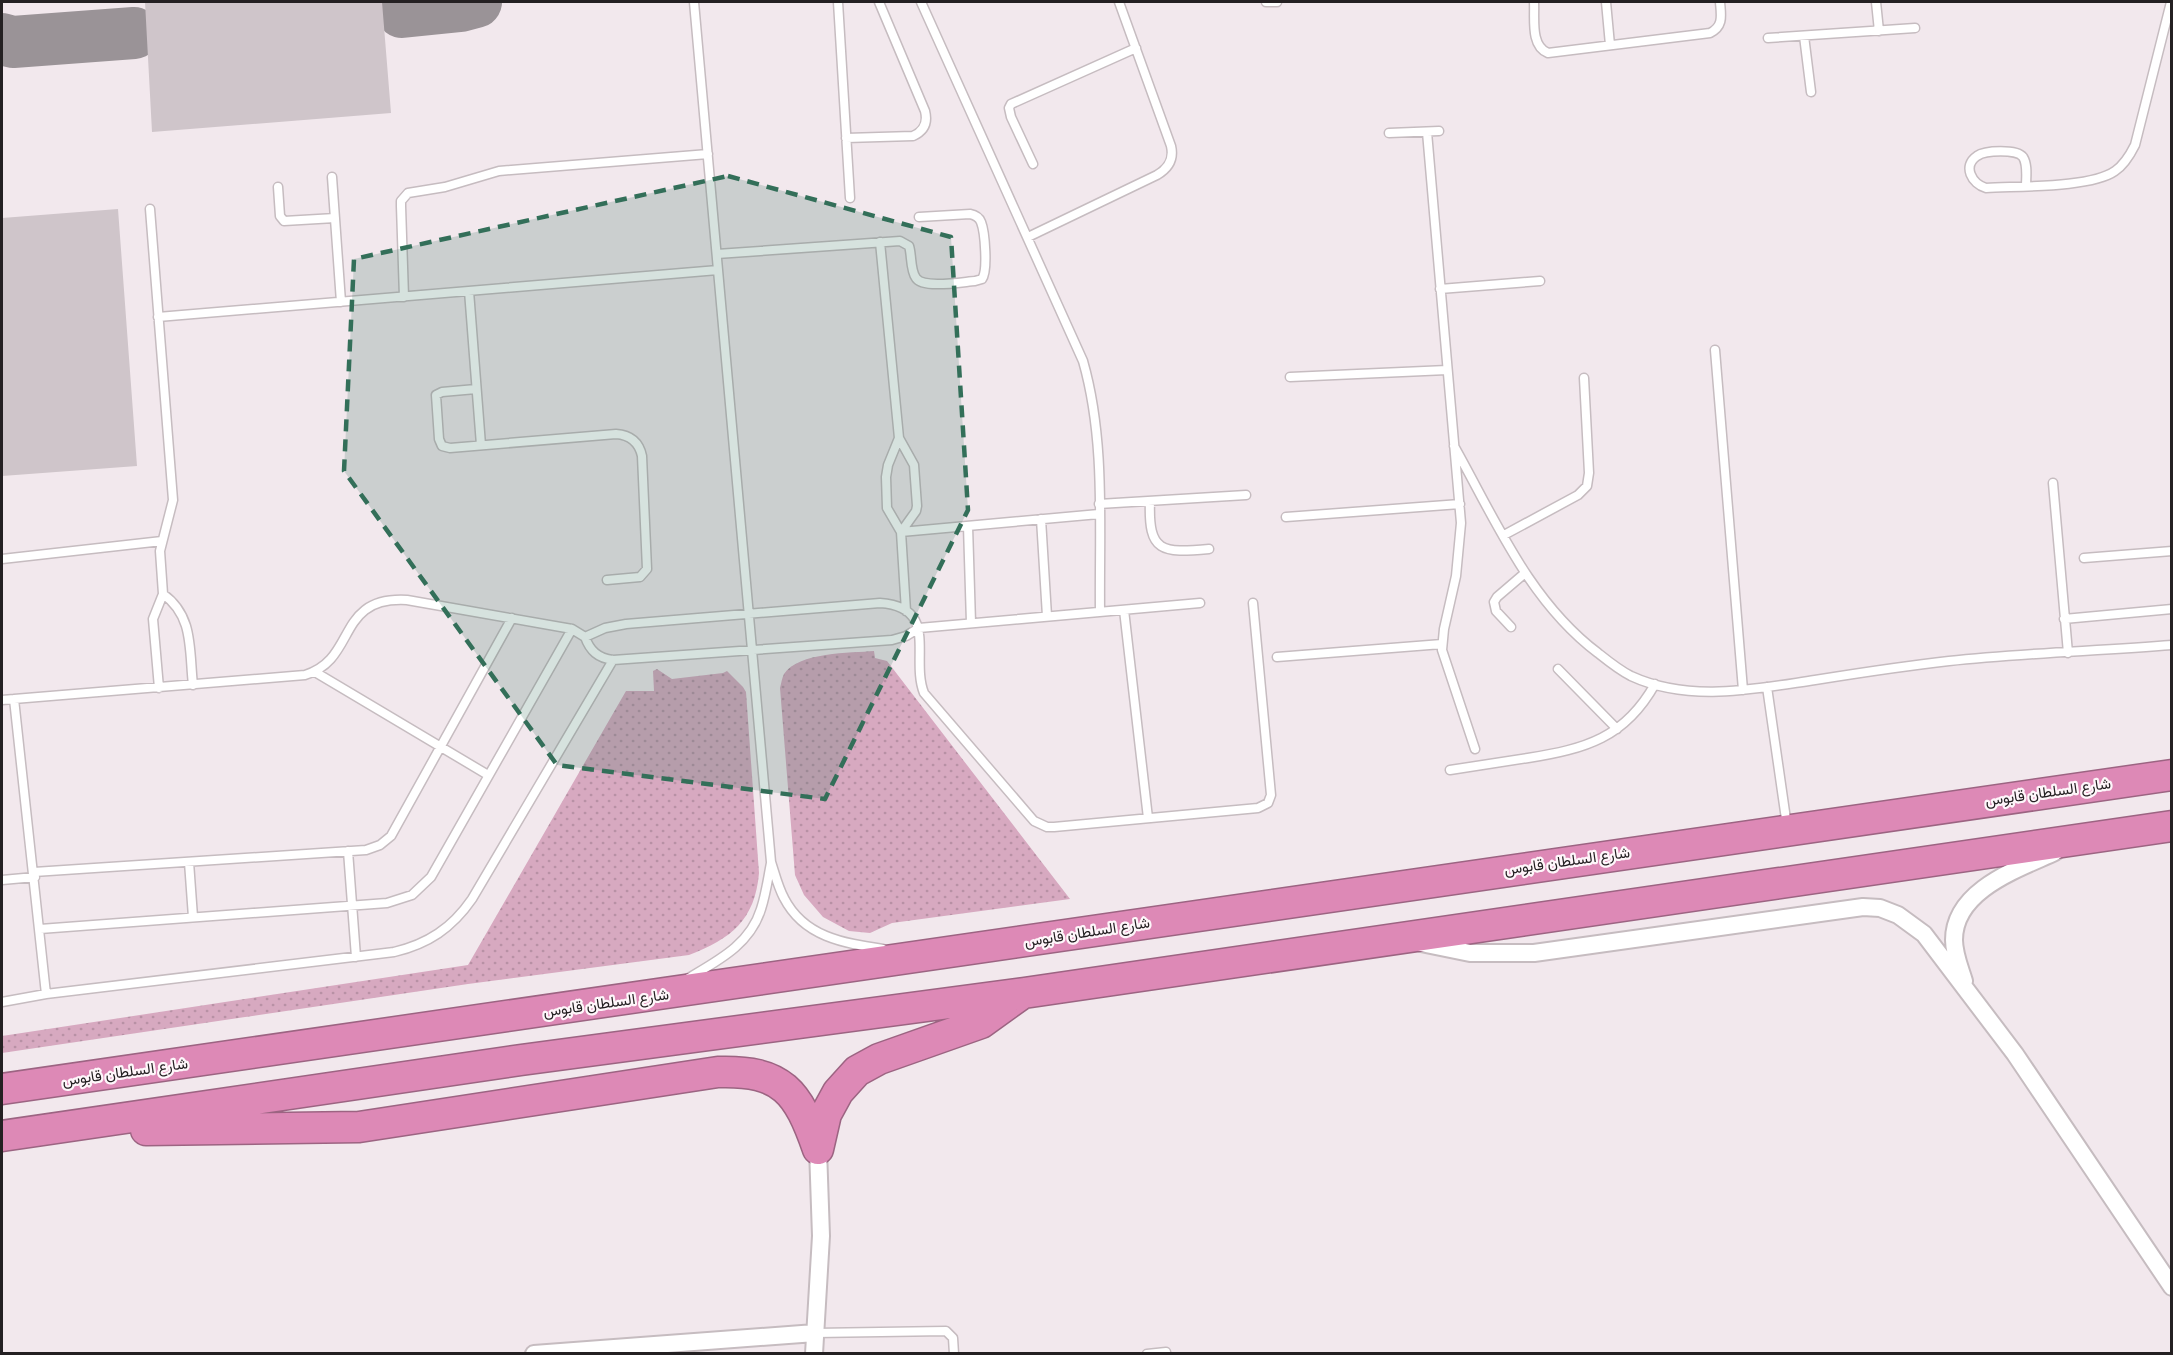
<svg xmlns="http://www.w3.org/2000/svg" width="2173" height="1355" font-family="Roboto,Vazirmatn,sans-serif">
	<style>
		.grass { fill: url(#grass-dots) }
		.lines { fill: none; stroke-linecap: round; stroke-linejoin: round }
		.taxiway { stroke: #9a9397; stroke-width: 52 }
		.building { fill: #cfc5ca }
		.lane-casing { stroke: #c6bcc0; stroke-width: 11 }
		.street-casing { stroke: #c6bcc0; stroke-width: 20 }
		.highway-casing { stroke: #9c6482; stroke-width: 33 }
		.lane { stroke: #fff; stroke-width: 8 }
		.street { stroke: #fff; stroke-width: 16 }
		.highway { stroke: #dd89b6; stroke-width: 30 }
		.marked { fill: #336f59; fill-opacity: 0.2; stroke: #336f59; stroke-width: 4.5; stroke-dasharray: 12 8; stroke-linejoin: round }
		.labels { text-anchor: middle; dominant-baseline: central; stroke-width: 4.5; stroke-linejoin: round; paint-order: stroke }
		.street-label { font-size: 15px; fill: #242022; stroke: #fef6fa }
	</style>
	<defs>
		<pattern id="grass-dots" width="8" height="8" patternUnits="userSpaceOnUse" patternTransform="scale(1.5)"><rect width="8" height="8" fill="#d7a9c0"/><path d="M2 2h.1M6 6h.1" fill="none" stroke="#b891a5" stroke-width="1.8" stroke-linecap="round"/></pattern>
	</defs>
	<rect width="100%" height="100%" fill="#f2e8ed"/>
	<path class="grass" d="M874,651l1,7 12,3 183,238 -178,24 -22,10 -21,-2 -26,-14 -19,-22 -9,-20 -15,-187c1,-4 2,-10 4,-14 14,-22 67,-21 90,-23z
		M657,669l15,10 51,-6 4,-2 16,16 3,5 13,181c-4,47 -28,66 -70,82l-221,29 -466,69v-17l466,-71 158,-274h28l-1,-20z"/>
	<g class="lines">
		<path class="taxiway" d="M402,12l59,-6 15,-4
			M2,39l11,3 121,-9"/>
	</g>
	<path class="building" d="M145,2h237l9,111 -239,19z
		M118,209l19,257 -135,10v-258z"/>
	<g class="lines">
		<defs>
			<path id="lane" d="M694,2l77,860c4,12 7,25 13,36 20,39 59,45 99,51
				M838,2l12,196
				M921,2l162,359c23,80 16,168 17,251
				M1266,2h11
				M1534,2c1,16 -4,44 14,51l162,-20c14,-7 11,-18 10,-31
				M1606,2l4,43
				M1876,2l3,29
				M1804,36l7,56
				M1768,38l147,-10
				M1427,132l34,391 -5,53 -12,53 -2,21 33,99
				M1389,133l50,-2
				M846,138l67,-2c11,-5 15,-13 12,-25l-46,-109
				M1033,164l-22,-47 -2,-9 2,-4 125,-56
				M332,177l9,125
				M2026,186c0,-9 2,-21 -3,-29 -6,-8 -38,-7 -46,-1 -15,10 -5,28 9,32 32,-2 105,0 129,-17 9,-6 15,-16 20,-26l36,-143
				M278,187l2,29 4,5 51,-3
				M150,209l23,291 -13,51 3,43 -10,25 6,69
				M1028,237l129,-62c12,-7 17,-16 14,-29l-52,-144
				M880,242l19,196 15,27 3,41 -1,5 -15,21
				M717,254l183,-13 9,5c3,9 1,24 7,32 7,11 46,4 59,3l7,-2c6,-8 3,-47 -1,-57 -2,-5 -6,-7 -11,-8l-51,3
				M1440,289l100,-8
				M469,291l12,154
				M404,297l-3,-91v-5l7,-8 37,-6 54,-16 209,-17
				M158,317l560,-47
				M1715,350l28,340
				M1290,377l157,-7
				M476,389l-34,3 -6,3 3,44 3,7 8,2 166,-14c14,1 23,8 26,22l5,113 -7,8 -33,3
				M899,438l-11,27 -2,12 1,31 14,24 5,79
				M1454,446c41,73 75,155 144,207 10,8 21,17 33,23 59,27 123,13 184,4 44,-7 89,-14 134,-19 74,-8 149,-10 223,-16
				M2053,483l15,170
				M1150,501c-2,52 12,52 59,48
				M1099,504l147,-9
				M1286,517l174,-13
				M1041,519l6,97
				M968,526l3,97
				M901,532l198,-18
				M1504,535l74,-40 9,-9 2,-13 -5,-95
				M2084,558l88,-7
				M2,559l160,-18
				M163,594c31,22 26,56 30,91
				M1124,610l24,208
				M2064,619l108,-10
				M1511,627l-15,-16 -2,-9 3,-5 28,-24
				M585,637l20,-9 21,-4 254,-21c60,4 30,55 44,90l110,128 13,6h7l204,-19 10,-5 3,-8 -18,-192
				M1277,657l165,-13
				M1558,669l59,60
				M315,672l173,103
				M1767,687l20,139
				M14,699l32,295
				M2,700l303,-25c53,-16 30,-79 102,-75l165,29 13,8c5,14 13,21 28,23l279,-20 14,-4 13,-8 281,-25
				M1450,770c26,-4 52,-8 78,-12 57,-9 97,-20 127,-74
				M348,851l8,106
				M189,862l4,55
				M34,872l332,-22 14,-5 11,-9 121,-218
				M2,880l33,-3
				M40,929l347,-26 25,-8 19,-18 141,-248
				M687,979c30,-18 63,-34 74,-70 5,-15 7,-31 10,-46
				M2,1002l44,-8 348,-42c34,-8 58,-24 78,-53l141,-239
				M815,1333l131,-2 7,7 1,16
				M1147,1354l19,-2"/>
			<path id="street" d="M1421,943l49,10h64l329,-46 17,1 18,7 26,19 91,120 157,233
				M1964,981c-4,-13 -10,-27 -10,-41 0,-50 64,-71 101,-88
				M534,1354l281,-21
				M814,1354l7,-118 -3,-87"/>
			<path id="highway" d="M2,1089c723,-103 1446,-211 2170,-314
				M146,1130l213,-3 359,-55c65,-2 80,20 100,77
				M2,1136l519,-76 503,-67 1148,-167
				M818,1149l8,-35 12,-22 19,-21 22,-12 102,-36 39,-28"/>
		</defs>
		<use href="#lane" class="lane-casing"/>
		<use href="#street" class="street-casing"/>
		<use href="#highway" class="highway-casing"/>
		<use href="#lane" class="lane"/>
		<use href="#street" class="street"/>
		<use href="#highway" class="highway"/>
	</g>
	<path class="marked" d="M728,176l223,61 17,273 -143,289 -268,-34 -213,-294 10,-212z"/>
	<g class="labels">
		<g class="street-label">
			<text transform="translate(2048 792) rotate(-8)">شارع السلطان قابوس</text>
			<text transform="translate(1567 861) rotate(-8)">شارع السلطان قابوس</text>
			<text transform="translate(1087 932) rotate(-9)">شارع السلطان قابوس</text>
			<text transform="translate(606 1003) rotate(-8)">شارع السلطان قابوس</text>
			<text transform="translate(125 1072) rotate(-8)">شارع السلطان قابوس</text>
		</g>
	</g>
	<rect width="2173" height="1355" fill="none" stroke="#242022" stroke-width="6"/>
</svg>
